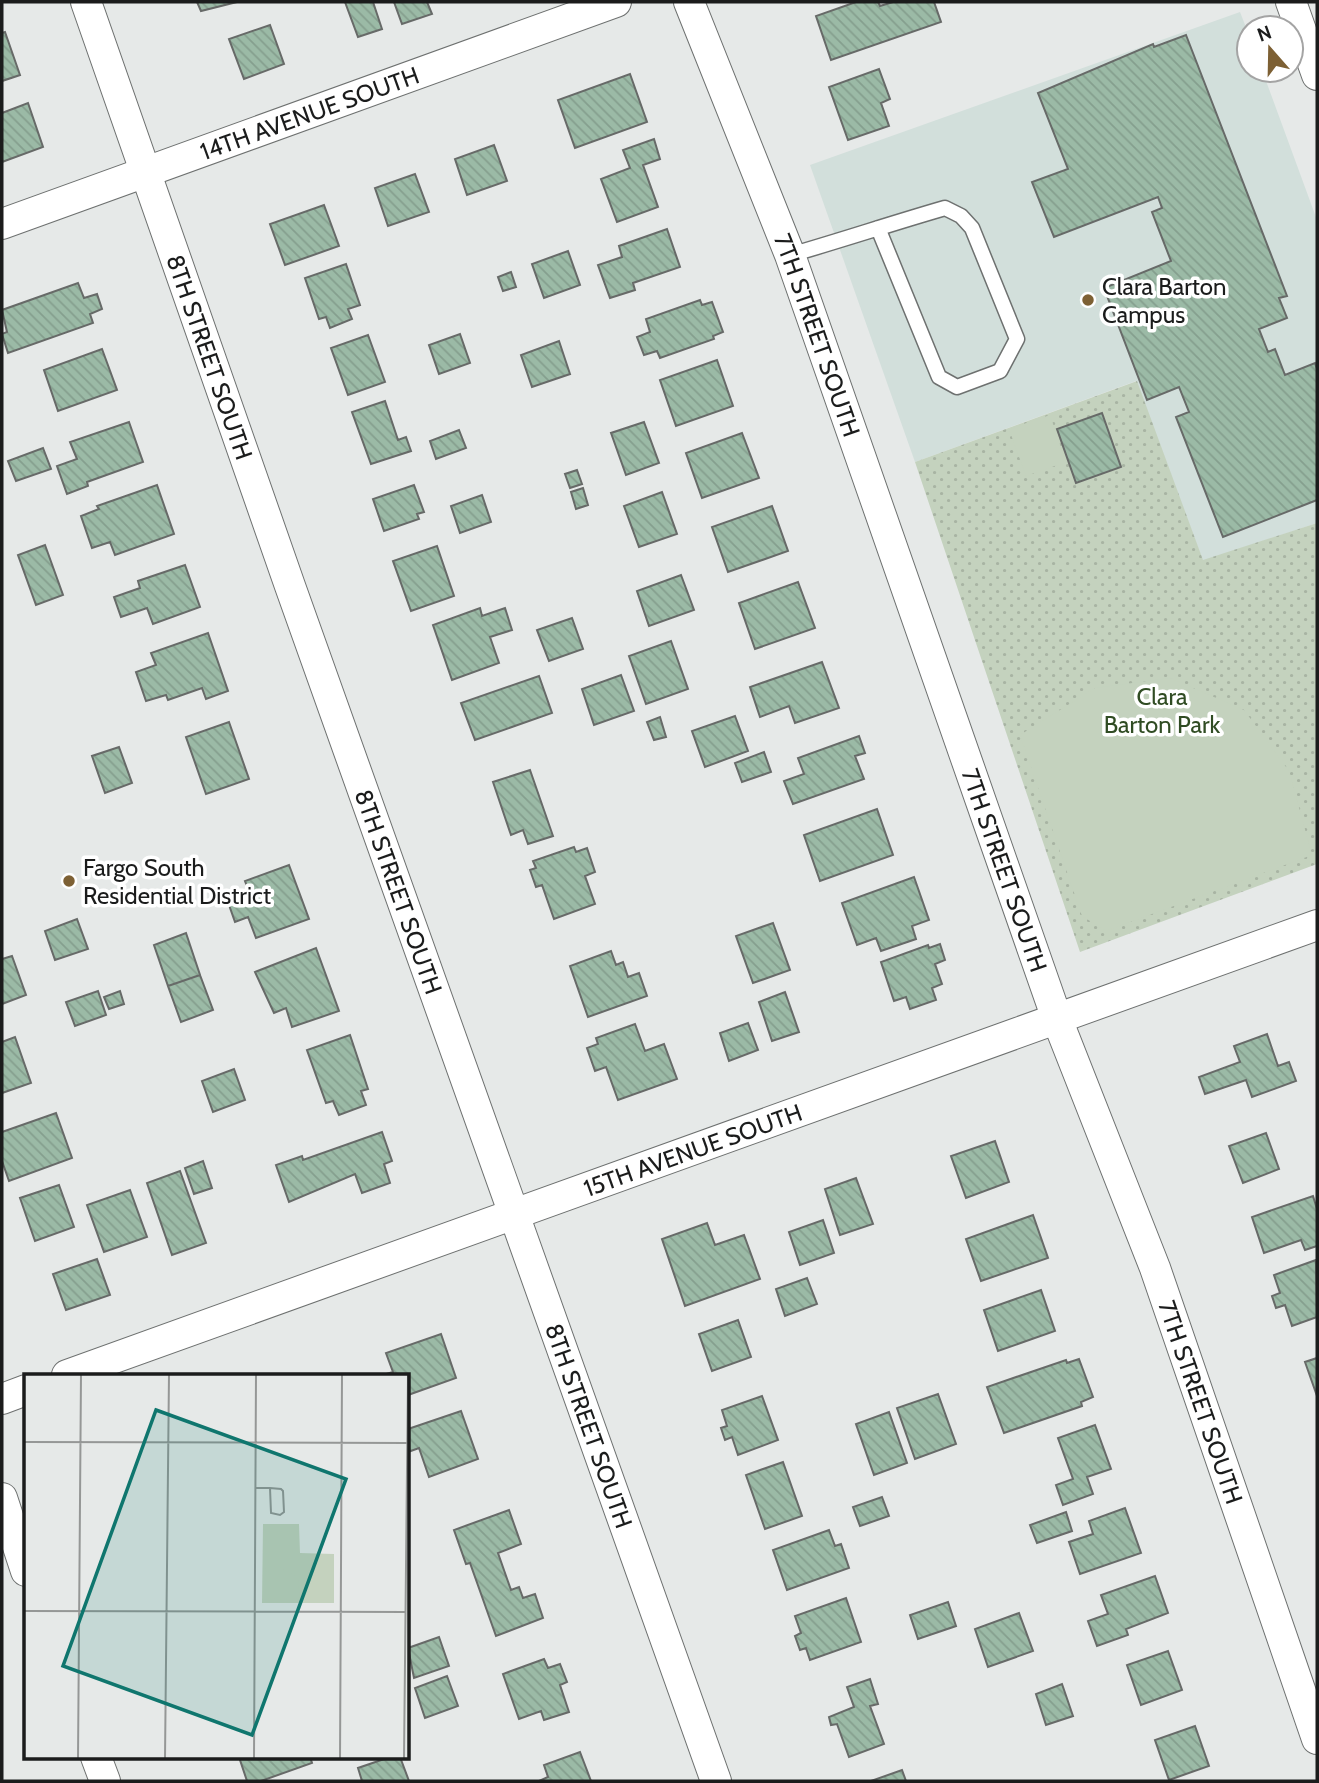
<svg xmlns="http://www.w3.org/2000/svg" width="1319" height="1783" font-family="Cabin,sans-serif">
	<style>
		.built { fill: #d2dfdb }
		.green { fill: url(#green-dots) }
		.pitch { fill: #c4d2be }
		.building { fill: url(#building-back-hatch); stroke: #676a68; stroke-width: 2 }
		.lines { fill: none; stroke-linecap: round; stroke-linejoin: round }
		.service-casing { stroke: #6e7170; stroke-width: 17 }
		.minor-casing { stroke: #6e7170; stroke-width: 32 }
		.service { stroke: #fff; stroke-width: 14 }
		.minor { stroke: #fff; stroke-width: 30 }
		.poi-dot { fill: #7d6034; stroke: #fff; stroke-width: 2.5 }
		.labels { text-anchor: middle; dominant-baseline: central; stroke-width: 7; stroke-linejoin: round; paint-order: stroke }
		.street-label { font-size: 24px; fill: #1b1c1c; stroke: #fff }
		.poi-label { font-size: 24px; fill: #1b1c1c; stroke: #fff; text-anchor: start }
		.park-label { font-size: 24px; fill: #304c23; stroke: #fff }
		.inset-road { fill: none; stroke: #959796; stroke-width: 2 }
		.view { fill: #0f766e; fill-opacity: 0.15; stroke: #0f766e; stroke-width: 3.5 }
		.inset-edge { fill: none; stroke: #1b1c1c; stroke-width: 3.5 }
	</style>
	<defs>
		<pattern id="green-dots" width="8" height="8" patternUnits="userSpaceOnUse" patternTransform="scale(1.75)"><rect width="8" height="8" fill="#c4d2be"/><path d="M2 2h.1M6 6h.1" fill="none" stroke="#a8b4a3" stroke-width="1.8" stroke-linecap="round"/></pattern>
		<pattern id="building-back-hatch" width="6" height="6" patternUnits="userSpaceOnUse" patternTransform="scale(1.75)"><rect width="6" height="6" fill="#9bbaa6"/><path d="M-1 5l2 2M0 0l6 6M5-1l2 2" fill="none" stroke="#859f8e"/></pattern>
	</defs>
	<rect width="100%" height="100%" fill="#e6e9e8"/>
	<path class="built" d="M1240,12l9,23v35h13l55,150v303l-114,38 -67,-180 -221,81 -105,-297z"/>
	<path class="green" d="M1137,381l66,179 114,-37v341l-237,88 -165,-490z"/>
	<path class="pitch" d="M1050,415l16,47 -40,14 -17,-47z
		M1170,678l74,32 45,61 23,84 -206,76 -24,-15 -62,-181 75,-47z"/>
	<path class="building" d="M197,2h40l-36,9z
		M345,2h28l9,27 -24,8z
		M394,2h33l5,12 -30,10z
		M856,2h22l2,4 13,-4h41l7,20 -110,38 -15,-44z
		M270,25l14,39 -40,15 -15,-40z
		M5,32l15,43 -18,6v-48z
		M1186,35l101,261 -8,2 8,20 -28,11 9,23 7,-3 10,26 30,-12 2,6v131l-94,37 -47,-120 13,-5 -10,-25 -32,13 -43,-112 67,-27 -19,-49 10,-4 -4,-11 -104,40 -22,-55 36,-13 -30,-76 115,-49 1,3z
		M879,69l11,30 -9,4 8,23 -41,14 -19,-53z
		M630,74l17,48 -72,26 -17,-48z
		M28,103l15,44 -41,15v-49z
		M654,139l6,20 -17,6 15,42 -41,15 -16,-43 29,-11 -7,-18z
		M494,145l13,36 -40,14 -12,-36z
		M415,174l14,38 -41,14 -13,-38z
		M324,205l15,41 -54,19 -15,-41z
		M667,229l13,38 -47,16 2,7 -25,8 -12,-33 24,-8 -3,-11z
		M568,251l12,34 -36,13 -12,-34z
		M346,264l14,41 -12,4 4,10 -22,9 -4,-11 -7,2 -14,-41z
		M511,272l5,15 -13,4 -5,-14z
		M78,283l6,15 13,-4 5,15 -12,5 3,9 -85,30 -6,-19 5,-2 -5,-22z
		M700,300l2,5 10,-3 11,30 -10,4 1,3 -54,19 -3,-7 -13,4 -7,-18 13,-5 -4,-13z
		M460,334l10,29 -31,11 -10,-29z
		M368,335l17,47 -37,13 -17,-47z
		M559,341l11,33 -38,13 -11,-32z
		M102,349l15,41 -59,21 -14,-41z
		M717,360l16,46 -57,20 -16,-46z
		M385,401l13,39 8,-3 5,14 -40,13 -19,-52z
		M1102,413l19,54 -45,16 -19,-54z
		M129,422l14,40 -56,20 1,4 -21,8 -10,-28 20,-7 -7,-17z
		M644,422l15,41 -33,12 -15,-42z
		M459,430l7,18 -30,11 -6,-18z
		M742,433l17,45 -57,20 -16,-45z
		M43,448l8,21 -35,12 -8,-20z
		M577,470l5,14 -12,4 -5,-14z
		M157,485l17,49 -59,21 -5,-13 -18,6 -11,-32 18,-7 -2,-3z
		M414,485l10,27 -7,2 2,5 -35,12 -11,-32z
		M583,488l5,17 -12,4 -5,-17z
		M662,492l15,42 -38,13 -15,-41z
		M482,495l9,27 -31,11 -9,-27z
		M772,506l16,45 -60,21 -16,-45z
		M45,545l18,50 -27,10 -18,-50z
		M437,546l17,50 -43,15 -18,-50z
		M185,565l15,42 -47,17 -6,-16 -26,9 -7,-20 26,-9 -2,-7z
		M681,575l13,35 -45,16 -12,-35z
		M798,582l17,46 -60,21 -16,-46z
		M480,608l2,8 23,-8 7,22 -22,7 9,26 -47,17 -19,-55z
		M572,618l11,31 -34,12 -12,-31z
		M208,633l20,58 -22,8 -4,-11 -34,12 -2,-5 -20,6 -10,-29 20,-7 -5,-12z
		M671,641l17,48 -42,15 -17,-48z
		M822,662l17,46 -44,15 -6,-17 -29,11 -10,-30z
		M621,675l13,36 -40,14 -12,-36z
		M539,676l13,37 -77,27 -14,-37z
		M735,716l13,35 -43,16 -13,-36z
		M660,717l6,20 -12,3 -7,-18z
		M229,722l20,57 -43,15 -20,-57z
		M859,736l6,17 -10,3 9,23 -71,25 -9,-23 20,-7 -6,-16z
		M119,747l13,36 -27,10 -13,-37z
		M764,752l7,20 -29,10 -7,-19z
		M530,770l23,66 -25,8 -5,-14 -12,5 -18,-53z
		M877,809l16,46 -73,26 -16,-46z
		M574,847l2,5 11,-4 8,24 -10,4 10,28 -41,15 -12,-34 -6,2 -6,-17 6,-2 -3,-7z
		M289,865l20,54 -53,19 -8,-21 -13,5 -7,-20 22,-8 -5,-13z
		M914,877l15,43 -17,6 4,13 -35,12 -5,-13 -19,7 -15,-42z
		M77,919l11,30 -33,11 -10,-29z
		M773,923l17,47 -37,13 -17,-47z
		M186,933l14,42 -32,11 -14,-41z
		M940,944l5,16 -10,4 7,20 -10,4 4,12 -26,9 -4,-12 -12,4 -13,-39 47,-17 1,3z
		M316,948l23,63 -47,16 -6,-19 -12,5 -19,-41z
		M611,951l5,14 7,-3 5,15 11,-4 8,23 -59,21 -18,-51z
		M12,956l14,39 -24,9v-45z
		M200,975l13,35 -32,12 -13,-36z
		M98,991l8,24 -31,11 -9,-24z
		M120,991l4,13 -15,5 -5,-12z
		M785,992l14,40 -27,9 -13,-39z
		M748,1023l10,27 -29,11 -9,-28z
		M635,1024l10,27 19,-7 13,35 -59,21 -12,-33 -11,4 -8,-23 11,-4 -2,-6z
		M1267,1034l11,32 11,-4 7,19 -44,16 -6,-17 -41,14 -6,-17 41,-15 -6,-16z
		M350,1035l18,54 -7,2 5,14 -27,10 -6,-14 -7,2 -19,-53z
		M15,1037l16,46 -29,10v-51z
		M234,1069l11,31 -32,12 -11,-31z
		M56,1113l16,45 -63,23 -7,-20v-29z
		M382,1132l10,29 -8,3 6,19 -28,10 -7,-19 -66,28 -13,-37 26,-9 1,4z
		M1266,1133l13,36 -36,14 -14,-37z
		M995,1141l14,41 -43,16 -15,-42z
		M203,1161l9,27 -18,6 -9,-26z
		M180,1171l26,72 -34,12 -25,-72z
		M856,1178l17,46 -33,11 -15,-46z
		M59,1185l15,42 -39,14 -15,-43z
		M130,1190l17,47 -43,15 -17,-47z
		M1313,1196l4,13v37l-12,4 -4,-10 -37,13 -12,-36z
		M1033,1215l15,43 -67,23 -15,-42z
		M823,1220l11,33 -34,12 -11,-33z
		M707,1223l8,22 29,-10 16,44 -75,27 -23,-67z
		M97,1259l13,36 -44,15 -13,-36z
		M1316,1260l1,57 -25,9 -7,-21 -9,3 -4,-12 8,-3 -6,-18z
		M807,1278l10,26 -32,12 -9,-27z
		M1041,1290l14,41 -57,20 -14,-41z
		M738,1320l13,37 -39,14 -13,-37z
		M441,1334l15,44 -48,17v-20h-25l10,-3 -7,-19z
		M1317,1358v38l-12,-34z
		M1079,1359l14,38 -12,5 1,4 -78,27 -17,-46 79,-27 1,3z
		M938,1394l18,50 -41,15 -18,-51z
		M762,1396l16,44 -40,15 -6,-18 -7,3 -4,-12 6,-2 -5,-16z
		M461,1411l17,48 -49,18 -10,-29 -11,4v-23z
		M889,1412l18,51 -33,12 -18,-51z
		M1095,1425l16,44 -24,8 6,17 -30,11 -7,-20 17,-6 -15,-41z
		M783,1462l19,54 -37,13 -19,-54z
		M882,1497l7,19 -29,10 -7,-19z
		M1125,1508l16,45 -61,21 -11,-32 24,-8 -4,-13z
		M509,1510l12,34 -23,9 13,37 8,-3 4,11 12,-4 8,24 -47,18 -26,-73 -4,1 -12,-34z
		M1066,1512l6,19 -35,12 -7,-18z
		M829,1530l6,16 6,-2 8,24 -62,22 -14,-40z
		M1155,1576l13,37 -42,16 2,6 -31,11 -9,-25 20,-7 -7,-19z
		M846,1598l15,44 -51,18 -4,-12 -6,2 -5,-14 6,-3 -6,-17z
		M948,1602l8,24 -38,13 -8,-24z
		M1019,1613l14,38 -45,16 -13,-38z
		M439,1637l10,29 -35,12 -6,-30z
		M1168,1651l14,39 -41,15 -14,-40z
		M544,1659l4,9 12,-4 7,18 -7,3 9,27 -25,8 -3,-9 -22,8 -16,-45z
		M447,1676l11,30 -33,12 -10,-30z
		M870,1679l8,25 -8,2 14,38 -35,13 -12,-33 -6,1 -2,-8 25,-10 -7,-20z
		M1062,1684l11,32 -27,9 -10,-31z
		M1195,1726l14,40 -40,14 -14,-40z
		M580,1752l11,29h-52l9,-4 -4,-12z
		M239,1757h71l2,6 -51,18h-14z
		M390,1757h10l9,24h-47l-4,-13z
		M902,1770l4,11h-35z"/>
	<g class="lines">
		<defs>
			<path id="service" d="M790,255c52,-15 103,-32 155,-47l16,8 11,12 45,111 -17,32 -43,16 -18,-10 -61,-149"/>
			<g id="minor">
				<path id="s1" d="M86,2l204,584 426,1195"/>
				<path id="s2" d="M689,2l101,253 267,764 98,249 162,471"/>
				<path d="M1291,2l26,73"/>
				<path id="s3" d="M2,224l614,-222"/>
				<path id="s4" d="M67,1375l1250,-450"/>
				<path d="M2,1399l24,-9"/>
				<path d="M2,1498l24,73"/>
				<path d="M96,1757l9,24"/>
			</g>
		</defs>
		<use href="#service" class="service-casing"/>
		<use href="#minor" class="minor-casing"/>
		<use href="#service" class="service"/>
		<use href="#minor" class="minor"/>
	</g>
	<g class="poi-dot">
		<circle cx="1088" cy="300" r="7"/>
		<circle cx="69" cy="881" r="7"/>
	</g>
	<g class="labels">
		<g class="street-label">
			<text stroke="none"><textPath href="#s3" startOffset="327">14TH AVENUE SOUTH</textPath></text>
			<text stroke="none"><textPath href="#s2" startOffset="357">7TH STREET SOUTH</textPath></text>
			<text stroke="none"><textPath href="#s1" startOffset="376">8TH STREET SOUTH</textPath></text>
			<text stroke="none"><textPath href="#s2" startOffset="924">7TH STREET SOUTH</textPath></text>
			<text stroke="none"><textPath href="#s1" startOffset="943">8TH STREET SOUTH</textPath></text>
			<text stroke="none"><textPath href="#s4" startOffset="665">15TH AVENUE SOUTH</textPath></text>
			<text stroke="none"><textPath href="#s2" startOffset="1491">7TH STREET SOUTH</textPath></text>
			<text stroke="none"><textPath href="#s1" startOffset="1510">8TH STREET SOUTH</textPath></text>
		</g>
		<g class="poi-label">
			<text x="1102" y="286">Clara Barton<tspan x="1102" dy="28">Campus</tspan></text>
			<text x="83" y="867">Fargo South<tspan x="83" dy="28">Residential District</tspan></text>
		</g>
		<g class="park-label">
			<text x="1162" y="696">Clara<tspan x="1162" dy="28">Barton Park</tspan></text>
		</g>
	</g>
	<g transform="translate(24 1374)">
		<rect width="385" height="385" fill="#e6e9e8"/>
		<path d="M239,150h36l1,29 34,1v49h-72z" fill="#c4d2be"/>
		<path d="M253,192l21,11 2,24 -36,-3v-29z" fill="#c4d2be"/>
		<path class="inset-road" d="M0,68l383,1M232,114h14l11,1 2,2 1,21 -4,3 -9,-2 -1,-25M0,237l381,1M54,385l3,-385M141,385l4,-385M230,385l2,-385M316,385l2,-385M380,385l4,-385"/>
		<path class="view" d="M132,36l190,69 -94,256 -189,-69z"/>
		<rect width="385" height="385" class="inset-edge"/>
	</g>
	<rect width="1319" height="1783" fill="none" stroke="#1b1c1c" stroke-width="7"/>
	<g transform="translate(1270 49) rotate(340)"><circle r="33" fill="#ffffff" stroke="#a4a4a4" stroke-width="2"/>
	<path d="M0-5L12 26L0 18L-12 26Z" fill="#7d6034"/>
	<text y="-10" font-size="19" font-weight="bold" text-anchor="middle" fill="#1b1c1c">N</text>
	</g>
</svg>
